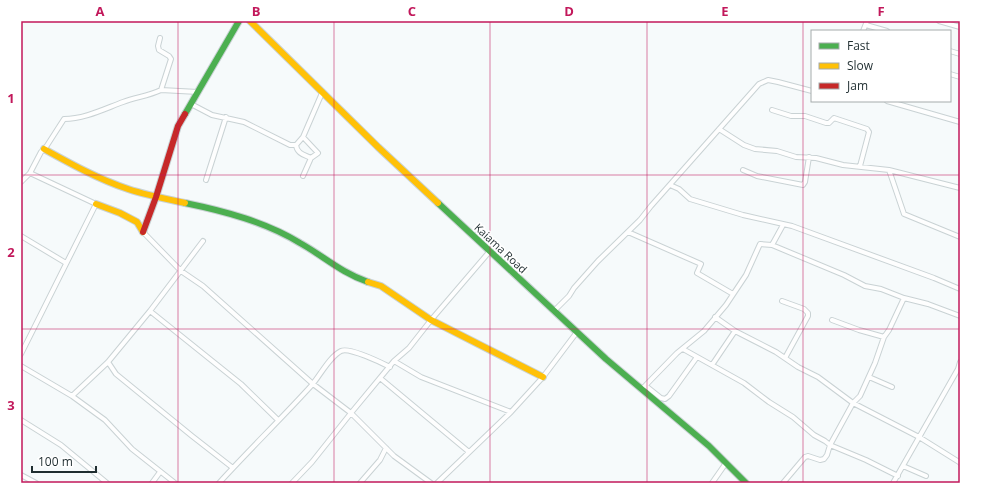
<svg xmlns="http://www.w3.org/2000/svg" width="981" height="504" font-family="'Open Sans',sans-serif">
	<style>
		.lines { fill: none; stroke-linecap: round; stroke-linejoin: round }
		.street-casing { stroke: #c9d2d4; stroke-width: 6 }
		.fast-casing { stroke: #c9d2d4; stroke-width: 8 }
		.slow-casing { stroke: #c9d2d4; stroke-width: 8 }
		.jam-casing { stroke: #c9d2d4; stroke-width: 8 }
		.street { stroke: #fefefe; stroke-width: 4 }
		.fast { stroke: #4caf50; stroke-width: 6 }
		.slow { stroke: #ffc107; stroke-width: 6 }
		.jam { stroke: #c62828; stroke-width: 6 }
		.grid { fill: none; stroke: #c2185b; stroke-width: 1; stroke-opacity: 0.55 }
		.labels { text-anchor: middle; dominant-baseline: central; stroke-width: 3.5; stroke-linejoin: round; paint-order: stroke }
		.street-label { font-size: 11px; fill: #1f2d30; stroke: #fff }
		.neatline { fill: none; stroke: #c2185b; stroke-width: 1.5 }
		.grid-label { font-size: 13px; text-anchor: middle; font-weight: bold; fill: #c2185b }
	</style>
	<rect width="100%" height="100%" fill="#f6fafb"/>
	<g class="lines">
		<defs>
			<path id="street" d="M939,21l21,6
				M866,25l21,6
				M863,31l4,-10
				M950,51l10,3
				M950,74l10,3
				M161,90l37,2
				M887,101l73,21
				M191,104l21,11 32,7 46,23h6l7,-8 19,-44
				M772,110l19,6h14l21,7h3l5,-5 33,11 2,3 -9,34
				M719,129l25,16 11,4 22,2 19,6 20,1 27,7 46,5 71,18
				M303,137l15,16 -7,5 -8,18
				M296,145c1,9 9,10 15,13
				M743,170l14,6 46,9 2,-3 4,-25
				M889,170l15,44 56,23
				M206,180l20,-63
				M21,182l9,-9
				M670,185l9,4 11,10 53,16 49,11 142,52 26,11
				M783,225l-11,20 72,30 21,11 16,3 23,9 24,6 32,12
				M143,232l38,39 22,15 110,98 38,29 43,43 37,27
				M628,232l73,32 -4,9 36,21
				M21,236l45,27
				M782,301l22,8 4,4v3l-23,42
				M555,310l14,-14 5,-8 24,-27 42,-41 11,-14 108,-122 9,-4 10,2 34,9
				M150,311l91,73 37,36
				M715,317l20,14 41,21 22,15 20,10 35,26 66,34 40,25 1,1
				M832,320l27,10 25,7
				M683,349l61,34 25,19 24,15 21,18 11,6 5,4 36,15 32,16
				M21,354l75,-150 -66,-31 11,-21 5,-5 18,-28c20,0 40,-10 59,-17 14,-5 25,-6 38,-12l10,-31 -2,-3 -10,-6 -1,-4 2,-8
				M394,361l27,16 90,35
				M108,362l8,12 76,62 41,32
				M712,365l23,-34
				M21,366l51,30 33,24 27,29 43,34
				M869,377l23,10
				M380,378l89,74
				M646,386l15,12 4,1 4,-3 28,-39
				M642,389l35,-36 27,-22 22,-26 20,-30 14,-31 12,1
				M72,396l36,-34 42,-51 53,-70
				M21,420l40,25 46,38
				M903,466l23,10
				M21,475l15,8
				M152,483l8,-11
				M219,483c30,-33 62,-64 92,-97 9,-10 18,-29 30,-35 8,-4 41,12 49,16
				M292,483l20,-21 39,-49 43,-52 15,-13 22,-28 59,-69
				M360,483l20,-23 6,-12
				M437,483l74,-71 32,-35 34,-45
				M712,483l14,-20
				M783,483l22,-26 3,-1 12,4 4,-1 3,-4 3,-10 23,-42 7,-7 15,-33 9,-26 5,-7 15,-32
				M893,483l65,-114 2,-7"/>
			<path id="fast" d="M185,114l54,-93
				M185,203c39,8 81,19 115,40 25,14 40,29 68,39
				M438,203l168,156 103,87 37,37"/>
			<path id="slow" d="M250,21l128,126 60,56
				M44,149c27,15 54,30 84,40 18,6 38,10 57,14
				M96,204l24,9 17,9 6,10
				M368,282l13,4 50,34 112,57"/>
			<path id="jam" d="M143,232l13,-35 22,-71 7,-12"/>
		</defs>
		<use href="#street" class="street-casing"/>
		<use href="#fast" class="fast-casing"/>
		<use href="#slow" class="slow-casing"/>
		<use href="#jam" class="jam-casing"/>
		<use href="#street" class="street"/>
		<use href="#fast" class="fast"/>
		<use href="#slow" class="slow"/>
		<use href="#jam" class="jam"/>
	</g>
	<path class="grid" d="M178,21v462M334,21v462M490,21v462M647,21v462M803,21v462M21,175h939M21,329h939"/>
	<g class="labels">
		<g class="street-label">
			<text transform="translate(501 248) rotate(43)">Kaiama Road</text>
		</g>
	</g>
	<rect width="981" height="504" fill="none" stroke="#ffffff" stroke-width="44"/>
	<rect x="811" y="30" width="140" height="72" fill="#ffffff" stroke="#a5abac"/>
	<rect x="819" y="43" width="20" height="6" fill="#4caf50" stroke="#a5abac"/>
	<text x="847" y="50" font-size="12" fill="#1f2d30">Fast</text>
	<rect x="819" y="63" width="20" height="6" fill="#ffc107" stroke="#a5abac"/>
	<text x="847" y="70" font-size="12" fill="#1f2d30">Slow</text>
	<rect x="819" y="83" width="20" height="6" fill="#c62828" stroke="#a5abac"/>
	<text x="847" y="90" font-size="12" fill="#1f2d30">Jam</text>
	<path d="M32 466v6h64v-6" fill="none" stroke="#1f2d30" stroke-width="2"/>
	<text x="38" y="466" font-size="12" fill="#1f2d30" stroke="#ffffff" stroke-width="3" paint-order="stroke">100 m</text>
	<rect x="22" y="22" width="937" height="460" class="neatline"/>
	<g class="grid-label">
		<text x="100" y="16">A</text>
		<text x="256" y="16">B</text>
		<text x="412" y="16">C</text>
		<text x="569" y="16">D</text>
		<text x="725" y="16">E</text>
		<text x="881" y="16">F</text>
		<text x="11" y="103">1</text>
		<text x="11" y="257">2</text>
		<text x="11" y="410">3</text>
	</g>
</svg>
